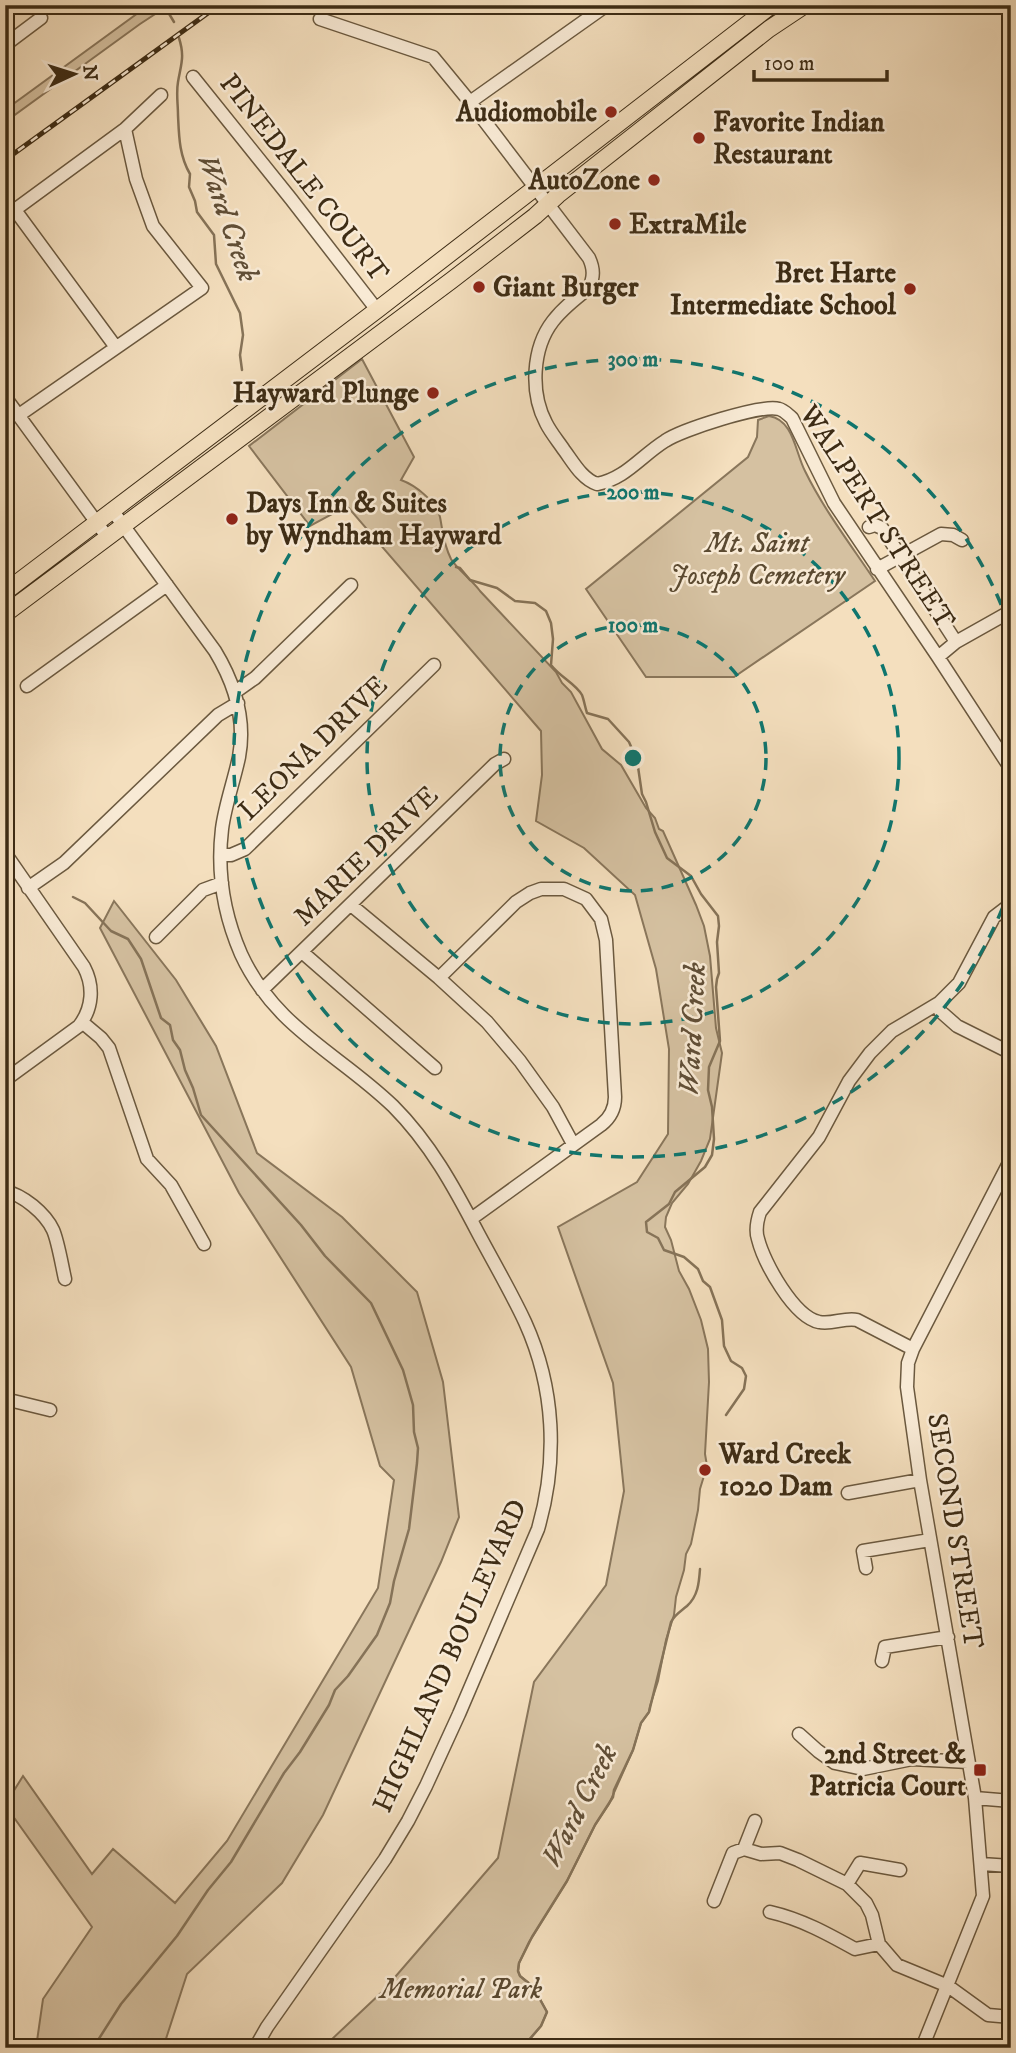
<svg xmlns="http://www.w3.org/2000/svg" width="1016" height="2053" font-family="'IM FELL DW Pica',serif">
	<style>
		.green { fill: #d5c1a1; stroke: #89765b; stroke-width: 2 }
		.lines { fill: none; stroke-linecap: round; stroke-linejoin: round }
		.stream { stroke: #867358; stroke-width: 2.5 }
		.minor-casing { stroke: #6b593f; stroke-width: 15 }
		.major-casing { stroke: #3d2c15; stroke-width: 18 }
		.minor { stroke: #f8ead5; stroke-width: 12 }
		.major { stroke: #f4dfbe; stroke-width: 16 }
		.rail-casing { stroke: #3d2c15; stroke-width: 5 }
		.rail { stroke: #f8ead5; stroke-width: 2.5; stroke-dasharray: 8; stroke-linecap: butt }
		.ring { fill: none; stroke: #0f766e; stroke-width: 3.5; stroke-dasharray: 12 9 }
		.poi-dot { fill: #8f2418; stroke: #f8ead5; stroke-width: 2.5 }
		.labels { text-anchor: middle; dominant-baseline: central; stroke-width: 5; stroke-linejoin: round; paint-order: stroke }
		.poi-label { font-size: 28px; font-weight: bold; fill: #3d2c15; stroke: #f8ead5; text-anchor: end }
		.street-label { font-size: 28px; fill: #3d2c15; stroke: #f8ead5 }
		.park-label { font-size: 28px; font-style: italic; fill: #5b4a31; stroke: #f8ead5 }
		.water-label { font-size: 30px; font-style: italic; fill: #614f37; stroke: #f8ead5 }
		.centre { fill: #0f766e; stroke: #f8ead5; stroke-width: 3.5 }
		.ring-label { font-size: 21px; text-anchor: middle; font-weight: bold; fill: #0f766e; stroke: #f8ead5; stroke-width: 5; stroke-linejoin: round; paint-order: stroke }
	</style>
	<rect width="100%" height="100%" fill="#f4dfbe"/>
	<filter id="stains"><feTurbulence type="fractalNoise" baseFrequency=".00286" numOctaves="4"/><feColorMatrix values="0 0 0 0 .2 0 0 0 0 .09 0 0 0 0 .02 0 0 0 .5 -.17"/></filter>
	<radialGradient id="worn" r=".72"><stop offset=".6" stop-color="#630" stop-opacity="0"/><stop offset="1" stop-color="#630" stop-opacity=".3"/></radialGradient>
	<path class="green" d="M149,5h20l-29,19 -135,98v-12z
		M362,359l52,98 -13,23c14,5 35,21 39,37 3,15 3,26 11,42 5,9 21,21 29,32l76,81 6,11 9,9 31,57 19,16 25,43 9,10 4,11 4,2 33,74 8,21 6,30 6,72 6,25 -12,86 -9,22 -13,23 -16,19 -6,14 -1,10 6,13 8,31 10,18 12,31 7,29 1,33 -4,72 2,12 -7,23 -2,21 -7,34 -5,10 -2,16 -8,27 -2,18 -8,25 -8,41 -8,25 -1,6 -8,11 -8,27 -24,54 -14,21 -28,56 -38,61 -10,21 -1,8 2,5 13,10 14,26 -6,14 -19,22h-195l4,-8 52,-49 115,-133 36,-176 72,-97 18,-94 -11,-108 -55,-156 79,-45 31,-48 1,-85 -13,-80 -21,-74 -51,-47 -48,-27 6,-46 -1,-44 -194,-225 -37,20 -61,-80z
		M769,416c25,4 26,36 36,55 19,39 46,74 70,110l-141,96h-88l-60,-88 162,-132 9,-20 1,-17z
		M114,901l62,79 40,66 41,107 85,64 75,75 26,90 16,135 -18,45 -118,253 -41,68 -95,91 -24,74h-127l7,-49 49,-72 -87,-122 18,-29 69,98 21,-25 62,54 52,-62 151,-253 16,-108 -14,-14 -29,-99 -112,-174 -139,-265z"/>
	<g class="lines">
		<path class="stream" d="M168,5v7l6,10
			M179,38c6,19 2,26 -1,44 -2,11 0,22 0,33 1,21 1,40 12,59l-1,13 6,14 2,11 17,23 2,29 24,49 3,22 -3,20 2,15
			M456,567l4,1 10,12 27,8 18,13 20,2 11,8 5,12 2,16 -2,26c9,12 25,19 31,30 2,5 3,12 5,18l21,6 21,23 8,18 5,34 4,8 9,30 12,26 24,18 10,18 17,22 1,10 -2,16 2,31 -2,6 -1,8 4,54 -11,26 -1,23 4,17 2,32 -2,16 -7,12 -30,25 -6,12 -23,18 1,10 11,6 6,12 20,7 14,12 5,12 7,6 12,33 2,26 7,15 11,7 4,8 -2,13 -18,26
			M73,897l12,6 26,28 17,8 13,20 20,59 9,7 3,15 7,10 5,20 8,18 8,27 100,110 24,31 46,47 32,67 10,35 1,27 4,16 -1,15 -8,66 -15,52 -4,22 -13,32 -29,41 -13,14 -6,15 -29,47 -16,21 -53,89 -23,28 -31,46 -56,68 -28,44
			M522,2048l19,-22 6,-14 -14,-25 -13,-11 -2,-5 1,-8 13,-26 35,-56 28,-56 18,-28 1,-7 19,-40 8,-27 8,-11 22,-90c4,-8 9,-10 16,-16 11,-10 12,-23 13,-37"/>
		<defs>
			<path id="minor" d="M320,19l113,38 37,45 119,156c5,11 5,19 0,30 -13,10 -26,20 -36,33 -21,27 -23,72 -7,102 5,10 12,18 18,27 9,12 18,29 33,34 28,-5 44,-28 68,-43 16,-11 96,-37 114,-32 5,1 9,6 13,9l42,85 104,154 73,112
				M5,45l36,-27
				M193,77l98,122 86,111
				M470,102l137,-97
				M15,210l100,136
				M5,217l120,-88 36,-34
				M5,397l103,141
				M19,415l183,-127 -49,-62 -17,-47 -11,-50
				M112,510l103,141c20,33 31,68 24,106 -5,24 -14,48 -17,72 -5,42 2,86 19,125 34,74 97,99 152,152 37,37 61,81 85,127 16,30 33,59 47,89 30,66 33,138 13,207l-79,185 -33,72 -18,35 -23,38 -118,168 -12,21
				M869,527l6,-2 7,3 74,114
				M877,569l64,-35 12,1 9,5
				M938,657l18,-15 48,-27
				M27,686l140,-101
				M235,692l20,-14 96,-93
				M5,853l79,114c10,19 9,41 -5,59l-74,54
				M221,855h10l14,-6 189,-184
				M28,888l36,-25 154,-148 20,-12
				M351,905l88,73 48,44 33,39 33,46 20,37
				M156,937l47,-47 19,-7
				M302,952l133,116
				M439,978l77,-76 14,-9 11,-4h23l22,10 15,20 5,21 9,157c0,12 -5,21 -14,28l-130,94
				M262,990l233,-226 9,-5
				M939,1003l1,8 17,15 54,27
				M82,1022l19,16 8,10 38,111 24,26 33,59
				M5,1191c18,4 40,22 48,39 5,11 9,36 12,49
				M913,1349l-56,-29c-12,-3 -25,5 -38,2 -25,-5 -55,-59 -61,-83 -3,-9 -1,-18 2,-27l59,-75 30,-56 21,-28 22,-22 47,-28 20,-20 35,-66 17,-13
				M5,1399l45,11
				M848,1493l72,-13
				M866,1568l-3,-17 67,-11
				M882,1661l3,-14 63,-10
				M799,1734l19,17 17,12 28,6 49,-10 56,3
				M975,1798l36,3
				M744,1849l17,5 19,-1 18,7 49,24 19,19 6,12 7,29 18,21 51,21 40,29 23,2
				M981,1864l30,2
				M847,1884l13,-21 40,7
				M714,1901l19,-48 11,-4 11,-28
				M770,1912c31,7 58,22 85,37l24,-5
				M922,2048l61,-152 -8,-98 -55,-318 -13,-93 1,-24 5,-14 98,-190"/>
			<path id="major" d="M5,592l372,-282 395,-305
				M5,614l447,-334 83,-64 23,-21 211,-166 36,-24"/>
		</defs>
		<use href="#minor" class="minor-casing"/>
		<use href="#major" class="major-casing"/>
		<use href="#minor" class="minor"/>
		<use href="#major" class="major"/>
		<defs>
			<path id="rail" d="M5,160l214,-155"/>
		</defs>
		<use href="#rail" class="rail-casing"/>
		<use href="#rail" class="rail"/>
	</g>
	<g class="ring">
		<circle cx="633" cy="758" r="133"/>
		<circle cx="633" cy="758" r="266"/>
		<path d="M1010 888A399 399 0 1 1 1010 628"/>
	</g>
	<g class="poi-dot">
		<circle cx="611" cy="112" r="7"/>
		<circle cx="699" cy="138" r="7"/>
		<circle cx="654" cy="180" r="7"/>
		<circle cx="615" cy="224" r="7"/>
		<circle cx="479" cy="287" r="7"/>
		<circle cx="910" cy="289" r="7"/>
		<circle cx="433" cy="393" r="7"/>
		<circle cx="232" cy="519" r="7"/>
		<circle cx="705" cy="1470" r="7"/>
		<rect x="973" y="1763" width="14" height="14" rx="3.5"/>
	</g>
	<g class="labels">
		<g class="poi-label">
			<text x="597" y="112">Audiomobile</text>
			<text x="713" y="122" text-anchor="start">Favorite Indian<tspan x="713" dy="32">Restaurant</tspan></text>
			<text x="640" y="180">AutoZone</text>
			<text x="629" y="224" text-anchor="start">ExtraMile</text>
			<text x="896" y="273">Bret Harte<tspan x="896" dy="32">Intermediate School</tspan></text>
			<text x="493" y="287" text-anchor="start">Giant Burger</text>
			<text x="419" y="393">Hayward Plunge</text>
			<text x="246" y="503" text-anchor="start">Days Inn &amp; Suites<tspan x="246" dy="32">by Wyndham Hayward</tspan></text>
			<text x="719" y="1454" text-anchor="start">Ward Creek<tspan x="719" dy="32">1020 Dam</tspan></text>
			<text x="966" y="1754">2nd Street &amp;<tspan x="966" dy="32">Patricia Court</tspan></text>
		</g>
		<g class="street-label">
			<text transform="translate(304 178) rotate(52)">PINEDALE COURT</text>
			<text transform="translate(877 517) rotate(57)">WALPERT STREET</text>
			<text transform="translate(313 748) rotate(-44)">LEONA DRIVE</text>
			<text transform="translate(366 856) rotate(-44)">MARIE DRIVE</text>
			<text transform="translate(955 1531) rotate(81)">SECOND STREET</text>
			<text transform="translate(450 1656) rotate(-66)">HIGHLAND BOULEVARD</text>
		</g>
		<g class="park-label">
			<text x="757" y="543">Mt. Saint<tspan x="757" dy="32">Joseph Cemetery</tspan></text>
			<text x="461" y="1989">Memorial Park</text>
		</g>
		<g class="water-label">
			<text transform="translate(227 218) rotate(71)">Ward Creek</text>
			<text transform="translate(693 1029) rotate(-87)">Ward Creek</text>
			<text transform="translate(580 1806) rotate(-63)">Ward Creek</text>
		</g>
	</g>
	<circle cx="633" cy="758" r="10" class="centre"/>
	<g class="ring-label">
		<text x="633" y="366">300 m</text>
		<text x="633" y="499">200 m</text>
		<text x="633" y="632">100 m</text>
	</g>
	<rect width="1016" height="2053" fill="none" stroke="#f4dfbe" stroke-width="28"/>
	<rect x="7" y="7" width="1002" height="2039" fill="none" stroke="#3d2c15" stroke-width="3.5"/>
	<rect x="14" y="14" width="988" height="2025" fill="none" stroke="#3d2c15" stroke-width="2"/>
	<g transform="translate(74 74) rotate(86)" stroke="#f8ead5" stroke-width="5" paint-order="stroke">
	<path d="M0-5L12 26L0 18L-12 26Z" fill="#3d2c15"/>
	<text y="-10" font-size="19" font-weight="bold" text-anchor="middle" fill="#3d2c15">N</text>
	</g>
	<path d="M754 70v10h133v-10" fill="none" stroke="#3d2c15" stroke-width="3.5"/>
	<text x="764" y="70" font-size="21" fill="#3d2c15" stroke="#f8ead5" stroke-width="5" paint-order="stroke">100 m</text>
	<rect width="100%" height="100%" filter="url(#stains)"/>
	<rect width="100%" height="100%" fill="url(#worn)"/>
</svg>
